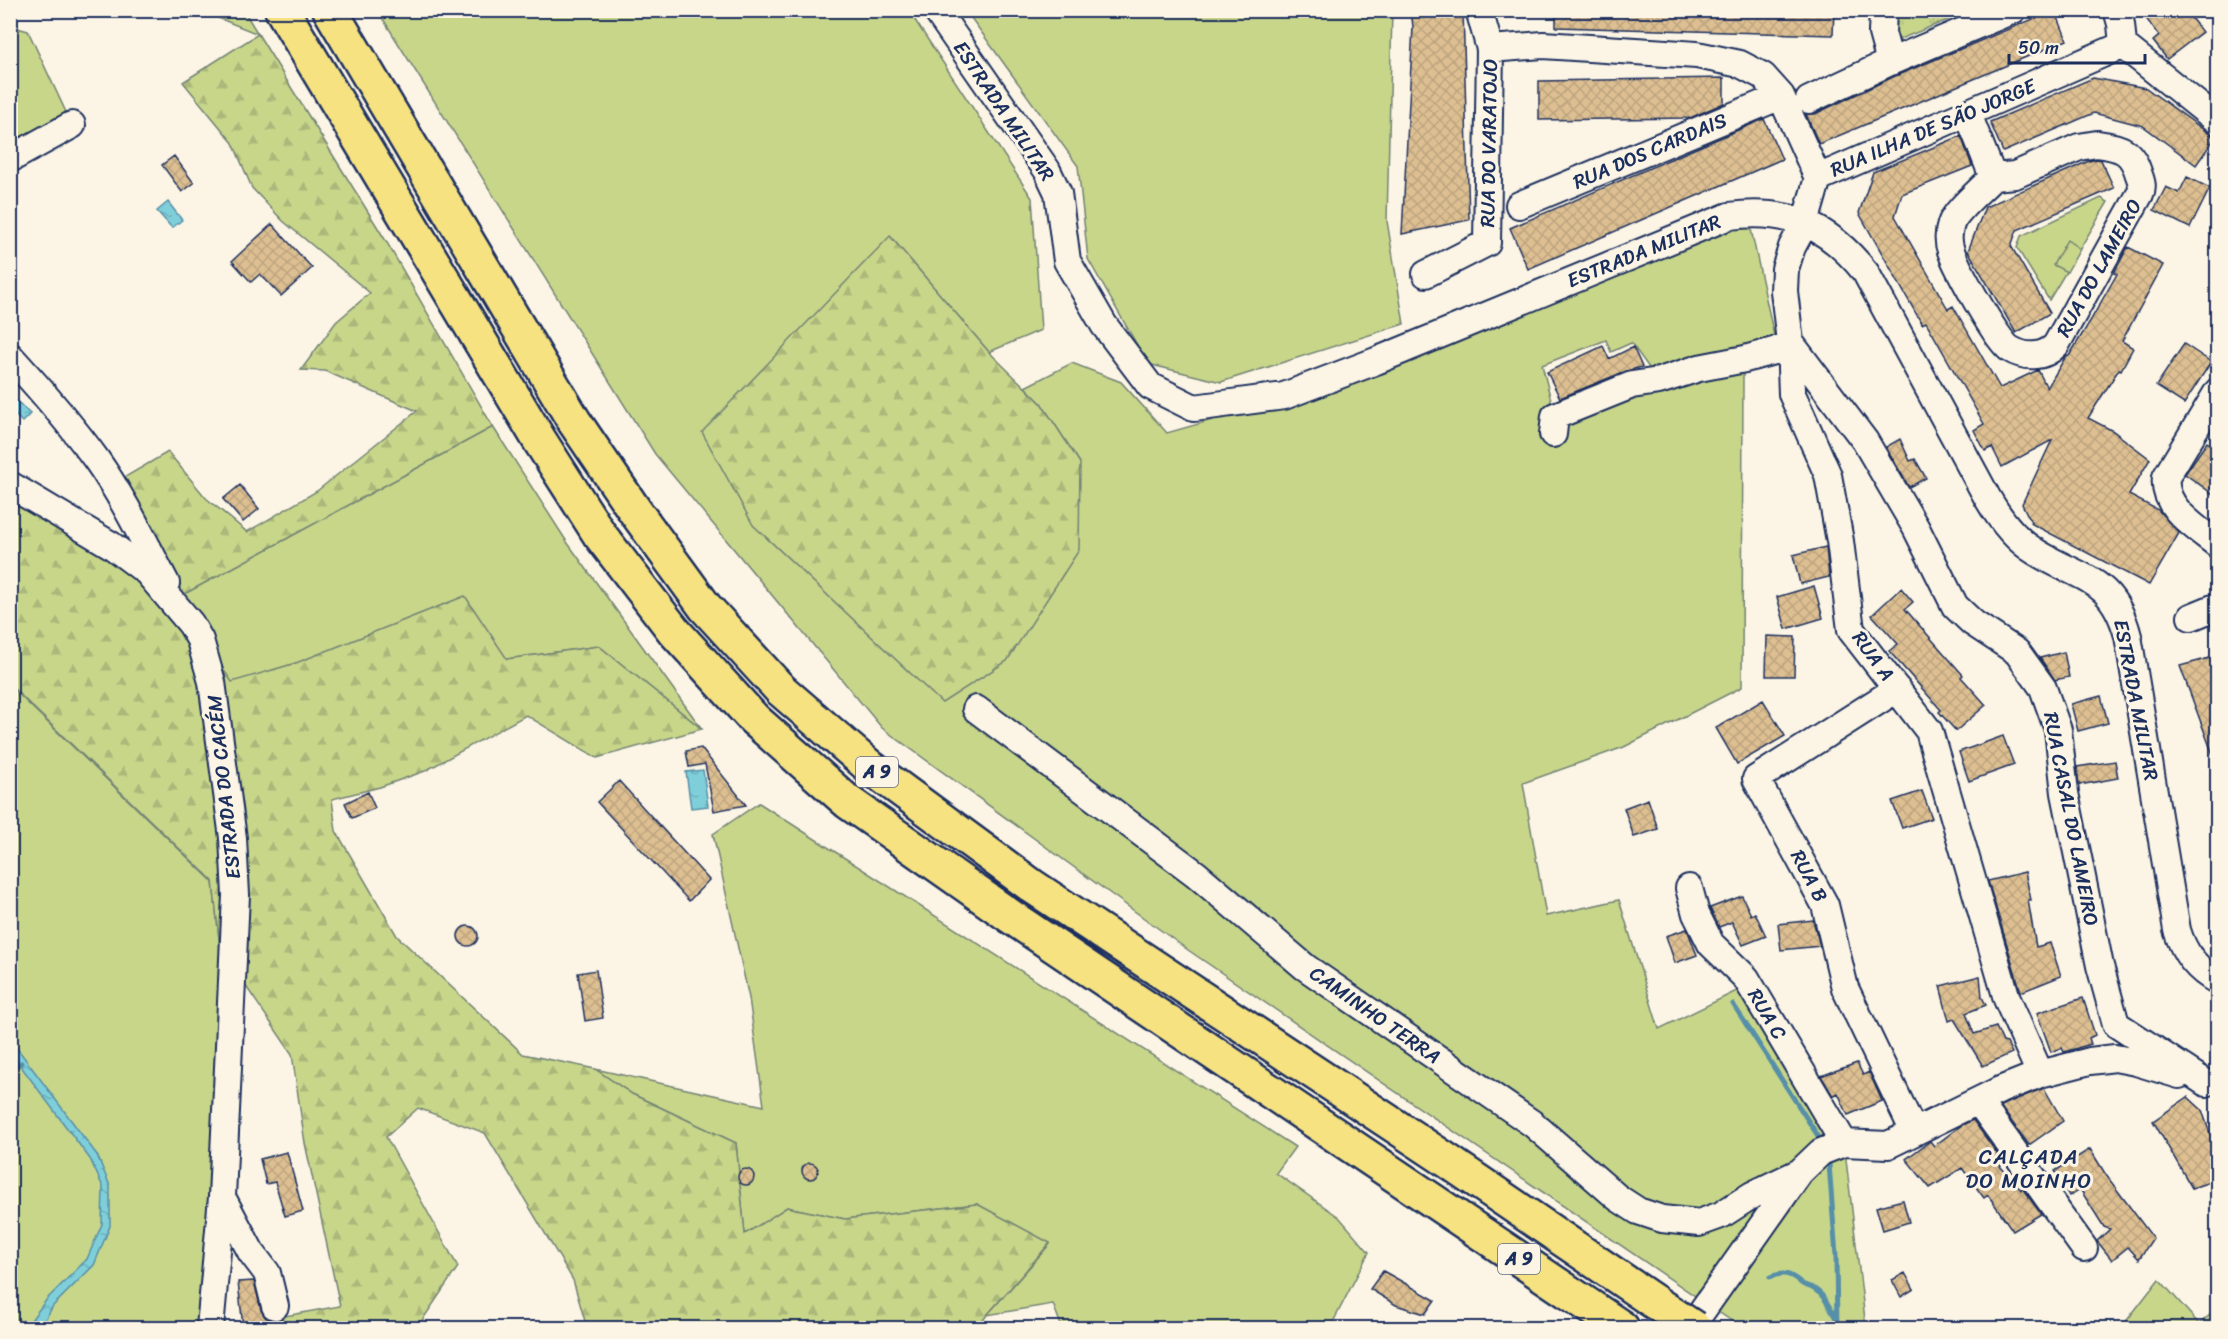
<svg xmlns="http://www.w3.org/2000/svg" width="2228" height="1339" font-family="Sriracha,sans-serif">
	<style>
		.green { fill: #c8d68a; stroke: #728274; stroke-width: 1.5; fill-rule: evenodd }
		.forest { fill: url(#forest-firs); stroke: #728274; stroke-width: 1.5 }
		.park { fill: url(#park-tufts); stroke: #728274; stroke-width: 1.5 }
		.water { fill: url(#water-ripples); stroke: #578fa8; stroke-width: 1.5 }
		.lines { fill: none; stroke-linecap: round; stroke-linejoin: round }
		.stream { stroke: #578fa8; stroke-width: 5 }
		.building { fill: url(#building-cross-hatch); stroke: #1b2f5e; stroke-width: 1.5 }
		.minor-casing { stroke: #1b2f5e; stroke-width: 30 }
		.highway-casing { stroke: #1b2f5e; stroke-width: 38 }
		.minor { stroke: #fcf5e5; stroke-width: 26 }
		.highway { stroke: #f7e281; stroke-width: 33 }
		.highway-bridge-casing { stroke: #1b2f5e; stroke-width: 38; stroke-linecap: butt }
		.highway-bridge { stroke: #f7e281; stroke-width: 33 }
		.labels { text-anchor: middle; dominant-baseline: central; stroke-width: 6; stroke-linejoin: round; paint-order: stroke }
		.shield { fill: #fcf5e5; stroke: #5e6a86; stroke-width: 1.5 }
		.shield-label { font-size: 18px; font-weight: bold; fill: #1b2f5e }
		.street-label { font-size: 20px; fill: #1b2f5e; stroke: #fcf5e5 }
		.neighbourhood-label { font-size: 21px; letter-spacing: 1.5px; fill: #1b2f5e; stroke: #fcf5e5 }
	</style>
	<defs>
		<pattern id="forest-firs" width="22" height="20" patternUnits="userSpaceOnUse" patternTransform="scale(1.5)"><rect width="22" height="20" fill="#c8d68a"/><path d="M5 1l3.5 6h-7zM16 11l3.5 6h-7z" fill="#abb87a"/></pattern>
		<pattern id="park-tufts" width="24" height="20" patternUnits="userSpaceOnUse" patternTransform="scale(1.5)"><rect width="24" height="20" fill="#c8d68a"/><path d="M3 7l-1-3M5 7V3M7 7l1-3M15 17l-1-3M17 17v-4M19 17l1-3" fill="none" stroke="#abb87a"/></pattern>
		<pattern id="water-ripples" width="26" height="14" patternUnits="userSpaceOnUse" patternTransform="scale(1.5)"><rect width="26" height="14" fill="#7fcfda"/><path d="M2 4q2-2 4 0t4 0M15 11q2-2 4 0t4 0" fill="none" stroke="#6db2be"/></pattern>
		<pattern id="building-cross-hatch" width="8" height="8" patternUnits="userSpaceOnUse" patternTransform="scale(1.5)"><rect width="8" height="8" fill="#ddbf91"/><path d="M0 0l8 8M0 8l8-8" fill="none" stroke="#bda47f"/></pattern>
	</defs>
	<rect width="100%" height="100%" fill="#fcf5e5"/>
	<filter id="ink" filterUnits="userSpaceOnUse"><feTurbulence type="fractalNoise" baseFrequency=".0167" numOctaves="2"/><feDisplacementMap in="SourceGraphic" scale="12" xChannelSelector="R" yChannelSelector="G"/><feConvolveMatrix kernelMatrix="1 2 1 2 8 2 1 2 1" color-interpolation-filters="sRGB"/></filter>
	<g filter="url(#ink)">
		<path class="green" d="M201,11h43l14,23z
			M378,11h531l123,187 9,132 -52,22 -99,-116 190,227 -39,-60 -16,-16 47,-24 49,19 46,51 193,-55 389,-158 28,130 -32,9 -2,17 -1,311 -118,60 -101,36 23,133 73,-16 40,129 98,-48 87,162 22,185h-124l-554,-378 -306,-222 -227,-274zM1606,340l5,12 20,-9 27,37 -42,12 -61,24 -13,-51z
			M966,11h426l-5,210 17,103 -183,58 -73,-18 -60,-105 -10,-93z
			M10,26l18,5 44,94 -62,34z
			M2101,198l7,4 -59,98 -32,-52 4,-12z
			M493,427l74,115 135,187 -103,-83 -92,13 -211,4 -64,20 -51,-74 -6,-10z
			M10,686l203,196 7,66 -8,244 -15,136h-186z
			M759,803l536,344 -19,26 63,44 30,35 -39,76h-268l-9,-24 -66,11 63,-71 -73,-40 -132,15 -58,-12 -42,28 -9,-92 -104,-49 -37,-25 169,37 -15,-108 -36,-164z
			M2159,1279l40,45 18,-15v19h-96z"/>
		<path class="forest" d="M258,34l128,207 107,186 -318,172 -55,-119 48,-28 38,46 41,34 70,-41 100,-80 -92,-40 -24,-1 35,-48 34,-29 -87,-72 -31,-33 -19,-45 -50,-61z
			M890,236l99,116 52,51 39,60 -1,87 -72,111 -65,42 -189,-178 -51,-93z
			M10,485l171,124 51,73 64,-19 169,-67 42,63 92,-13 103,83 -105,29 -71,-43 -101,56 -45,16 -48,12 4,32 61,105 126,118 72,15 37,25 104,49 9,91 42,-27 58,12 132,-15 73,39 -63,72 -10,13h-138l-14,-9 -10,9h-228l-14,-48 -88,-147 -67,-25 -32,29 72,130 -41,61h-197l120,-22 -35,-163 -13,-89 -72,-106 -7,-67 -202,-195z"/>
		<path class="park" d="M1905,11h65l-70,28 -1,6 -8,-4 -1,-20 14,-7z
			M2067,240l13,9 -13,23 -14,-7z"/>
		<path class="water" d="M168,202l14,18 -10,8 -15,-17z
			M11,395l19,19 -8,8 -11,-11z
			M703,770l5,36 -17,2 -5,-36z
			M11,1040l86,115 13,31v40l-16,39 -41,41 -13,22h-15l22,-29 40,-40 15,-35 1,-37 -13,-28 -79,-106z"/>
		<g class="lines">
			<path class="stream" d="M1733,1004l85,132
				M10,1070l11,-7
				M1829,1164l7,92 1,72
				M1770,1277c14,-5 20,-4 31,6 3,3 9,3 13,6 11,6 16,20 23,31"/>
		</g>
		<path class="building" d="M1411,10h52l6,210 -67,14 11,-207z
			M1556,10h278l-1,25 -277,-8z
			M2055,10l12,30 -248,104 -13,-30h9l78,-37z
			M2140,10h45l17,22 -35,27 -14,-18 6,-5z
			M1724,78v25l-34,15 -151,2v-39z
			M2093,78l53,10 69,50 -19,27 -53,-39 -49,-13 -91,39 -13,-30z
			M1764,119l18,40 -254,110 -18,-41z
			M1961,136l11,30 -70,28 -7,22 53,93 5,-3 47,82 38,-18 9,18 19,-32h3l20,-33 28,-49 -3,-1 14,-26 35,18 -41,76 11,7 -12,22 -2,-1 -31,49 25,13 37,28 -21,36 29,15 21,23 -30,52 -117,-61 -10,-20 30,-64 -50,27 -10,-20 -7,4 -11,-21 10,-6 -58,-102 -4,2 -63,-111 14,-41z
			M174,156l20,27 -12,9 -20,-27z
			M2097,159l4,1 13,28 -97,42 -6,16 39,67 -34,20 -48,-82 17,-44 104,-46z
			M2187,177l23,11 -20,40 -36,-18 12,-23 13,6z
			M272,224l40,44 -31,28 -21,-22 -9,8 -19,-21z
			M2184,344l27,18 -27,42 -28,-18z
			M1603,346l6,13 24,-12 9,20 -16,4 -66,27 -13,-26z
			M1900,439l10,22 5,-2 11,19 -17,9 -23,-40z
			M2207,442l10,7v48l-32,-23z
			M240,485l19,24 -16,13 -20,-23z
			M1826,547l3,30 -29,7 -7,-29z
			M1814,586l9,32 -37,11 -9,-32z
			M1901,588l12,14 -8,7 58,66 -2,2 25,28 -30,26 -17,-19 2,-2 -52,-59 9,-7 -26,-29z
			M1767,636l28,1 -1,39h-28z
			M2064,652l5,25 -14,3 -15,-22z
			M2217,656v107h-1l-36,-97z
			M2101,696l7,27 -30,8 -7,-27z
			M1763,700l22,36 -48,28 -21,-36z
			M2003,736l11,29 -45,16 -10,-29z
			M701,748l3,4 42,53 -32,6 -9,-47 -16,3 -3,-16z
			M2115,761l3,17 -39,7 -2,-18z
			M619,781l90,99 -20,21 -92,-99z
			M1922,791l10,27 -30,10 -10,-27z
			M368,792l7,16 -23,10 -7,-15z
			M1648,799l10,30 -24,8 -10,-29z
			M2025,872l6,28h-3l8,47 14,-4 11,33 -40,16 -33,-111z
			M1742,896l9,19 4,-2 11,23 -23,9 -11,-23 -13,5 -9,-19z
			M1813,920l7,26 -39,4 -3,-26z
			M458 936a10 10 0 1 1 20 0a10 10 0 1 1-20 0Z
			M1687,929l10,26 -22,8 -9,-27z
			M596,970l7,48 -18,3 -7,-48z
			M1980,976l2,21 4,8 -20,8 8,21 22,-7 7,15 4,1 5,10 -29,13 -29,-47 -5,2 -9,-35z
			M2083,998l12,37 -6,3 2,6 -27,8 -2,-4 -11,4 -14,-39z
			M1857,1063l6,12 6,-3 13,29 -34,14 -10,-22 -5,3 -12,-20z
			M2044,1088l19,33 -34,24 -29,-39z
			M2188,1097l14,13 15,44 -1,26 -24,8 -39,-67z
			M1973,1120l31,43 -4,3 21,24 1,-2 19,26 -28,17 -25,-36 -4,3 -22,-30 -32,20 -24,-29 24,-18 4,5 28,-21z
			M2090,1149l16,26 47,63 -14,21 -11,-12 -16,13 -15,-19 13,-12 -6,-2 -24,-38 -11,7 -14,-25z
			M287,1152l16,59 -18,5 -10,-34 -9,2 -6,-25z
			M802 1171a8 8 0 1 1 16 0a8 8 0 1 1-16 0Z
			M738 1177a8 8 0 1 1 16 0a8 8 0 1 1-16 0Z
			M1903,1200l6,22 -26,8 -7,-23z
			M1383,1271l52,29 -10,14 -29,-9 -26,-16z
			M1905,1273l9,16 -13,8 -9,-17z
			M254,1281l7,29 4,7 8,4 -30,6 -5,-45z"/>
		<g class="lines">
			<defs>
				<path id="minor" d="M936,10l111,160 11,23 9,68 37,64 46,61 44,22 90,-12 92,-35 353,-145c60,-8 100,10 137,57l121,224c12,21 27,42 49,55 45,28 76,24 92,84l49,294c7,23 19,40 41,51
					M1883,10l-1,23 8,29 123,-52
					M2117,10l4,14 2,21 95,76
					M1490,49l53,-4 154,10 43,9 23,12 18,20 37,82
					M1809,100l81,-38
					M1968,114l25,63
					M2097,144c25,3 35,7 42,31 3,8 4,12 1,19l-84,151c-12,13 -31,13 -46,4 -13,-8 -53,-81 -59,-98 -3,-8 -3,-18 0,-27 4,-13 31,-35 42,-47l22,-2 64,-28z
					M10,159l62,-34
					M1519,205l262,-109
					M1426,274l61,-31 3,-194 -11,-39
					M10,356c30,33 60,67 86,103 27,38 48,82 70,124
					M2218,391l-52,86c-4,31 31,51 52,68
					M1553,434l2,-18 77,-31 27,-4 40,-13 46,-9 32,-9 13,-8 75,99 51,87 39,78 18,17 44,29 26,36 15,42 7,63 35,173 16,58 90,59
					M10,485l101,60 36,27 44,52 9,16 12,42 21,156 3,57 -14,302 -12,131
					M2191,617l27,-11
					M1897,689l-141,90 69,126 20,83 69,144
					M976,709l220,165 109,93 228,157 85,74 20,13 24,8 37,4 22,-8 31,-20 48,-23
					M1689,888l7,26 15,30 35,34 98,165
					M2040,1074l-33,-75 -78,-268 -78,-101 -11,-89 -12,-66 -36,-81 -2,-52 -6,-51 1,-22 7,-22 13,-24 13,-45 305,-133
					M1978,1101l106,147
					M222,1197l29,55 16,21 8,33
					M1690,1328l110,-156 21,-20 23,-9 44,2 112,-55 40,-16 50,-13 25,-3 21,4 43,13"/>
				<path id="highway" d="M282,10l258,431 60,94 74,96 80,88 94,83 162,114 612,412
					M330,10l244,411 61,90 70,96 76,83 89,77 162,119 410,271 214,146"/>
			</defs>
			<use href="#minor" class="minor-casing"/>
			<use href="#highway" class="highway-casing"/>
			<use href="#minor" class="minor"/>
			<use href="#highway" class="highway"/>
			<defs>
				<path id="highway-bridge" d="M1656,1303l38,25"/>
			</defs>
			<use href="#highway-bridge" class="highway-bridge-casing"/>
			<use href="#highway-bridge" class="highway-bridge"/>
		</g>
	</g>
	<g class="labels">
		<g class="shield">
			<rect x="856" y="757" width="42" height="30" rx="4.5"/>
			<rect x="1498" y="1244" width="42" height="30" rx="4.5"/>
		</g>
		<g class="shield-label">
			<text x="877" y="772">A 9</text>
			<text x="1519" y="1259">A 9</text>
		</g>
		<g class="street-label">
			<text transform="translate(1004 111) rotate(56)">ESTRADA MILITAR</text>
			<text transform="translate(1933 128) rotate(-23)">RUA ILHA DE SÃO JORGE</text>
			<text transform="translate(1489 143) rotate(-89)">RUA DO VARATOJO</text>
			<text transform="translate(1650 151) rotate(-23)">RUA DOS CARDAIS</text>
			<text transform="translate(1644 251) rotate(-22)">ESTRADA MILITAR</text>
			<text transform="translate(2099 268) rotate(-61)">RUA DO LAMEIRO</text>
			<text transform="translate(1873 656) rotate(54)">RUA A</text>
			<text transform="translate(2136 700) rotate(79)">ESTRADA MILITAR</text>
			<text transform="translate(224 787) rotate(-96)">ESTRADA DO CACÉM</text>
			<text transform="translate(2071 819) rotate(79)">RUA CASAL DO LAMEIRO</text>
			<text transform="translate(1809 876) rotate(62)">RUA B</text>
			<text transform="translate(1767 1014) rotate(59)">RUA C</text>
			<text transform="translate(1375 1015) rotate(35)">CAMINHO TERRA</text>
		</g>
		<g class="neighbourhood-label">
			<text x="2029" y="1157">CALÇADA<tspan x="2029" dy="24">DO MOINHO</tspan></text>
		</g>
	</g>
	<rect width="2228" height="1339" fill="none" stroke="#fcf5e5" stroke-width="36"/>
	<rect x="18" y="18" width="2192" height="1303" fill="none" stroke="#1b2f5e" stroke-width="2" filter="url(#ink)"/>
	<path d="M2009 54v9h136v-9" fill="none" stroke="#1b2f5e" stroke-width="3"/>
	<text x="2018" y="54" font-size="18" fill="#1b2f5e" stroke="#fcf5e5" stroke-width="4.5" paint-order="stroke">50 m</text>
</svg>
